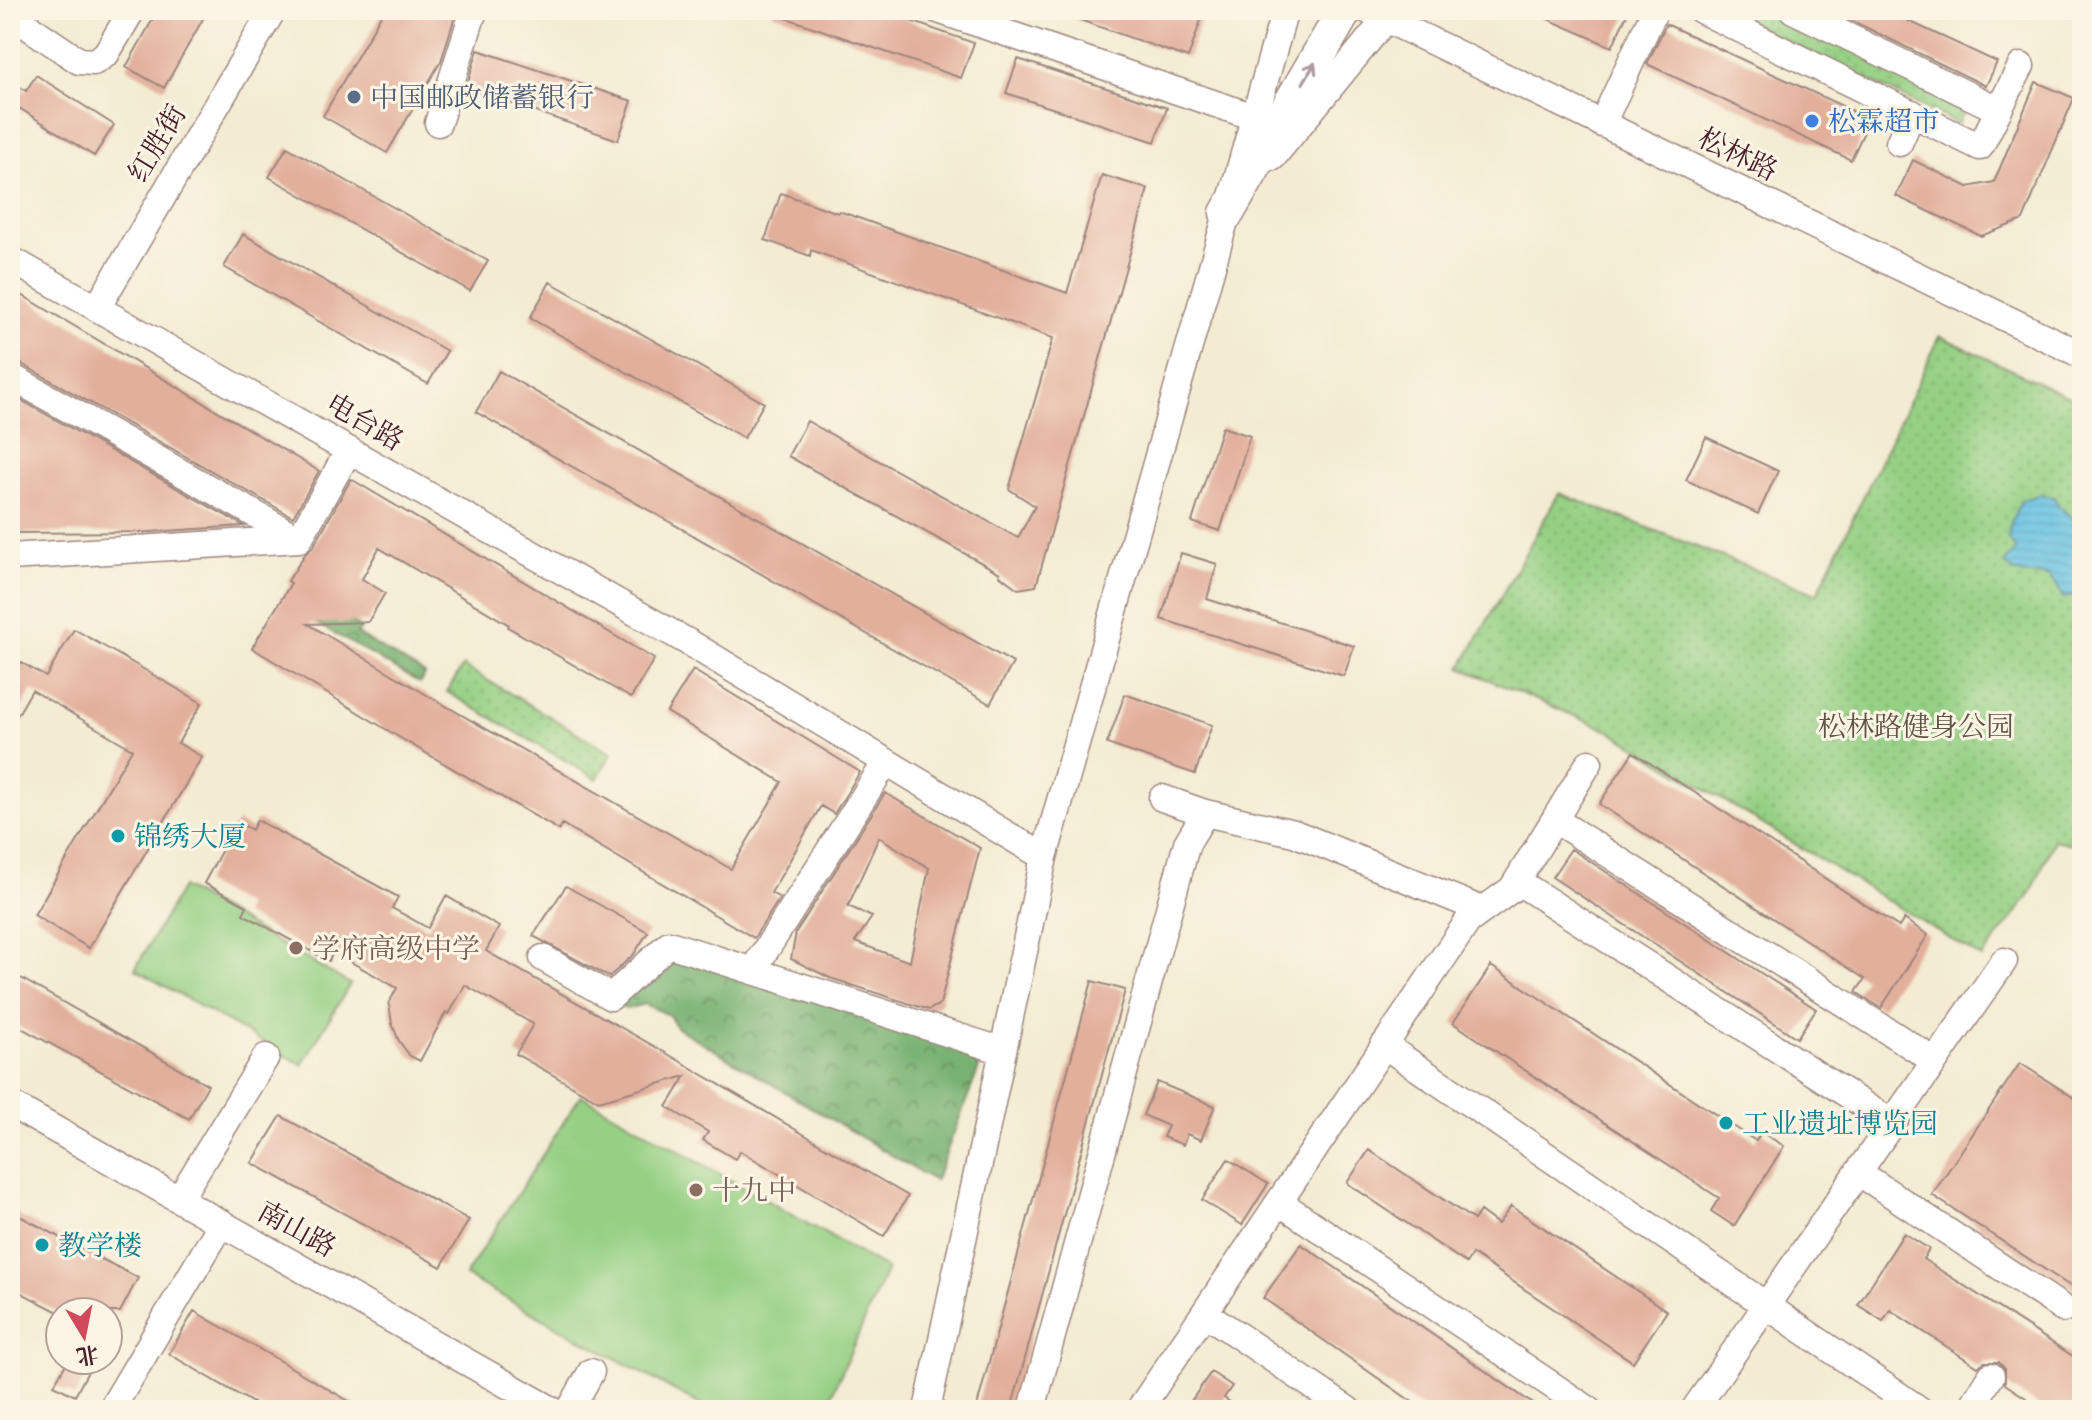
<svg xmlns="http://www.w3.org/2000/svg" width="2092" height="1420" font-family="'IM FELL Great Primer','Noto Serif SC',serif">
	<style>
		.forest { fill: url(#forest-crowns); stroke: #61684e; stroke-width: 2 }
		.park { fill: url(#park-dots); stroke: #707858; stroke-width: 2 }
		.garden { fill: #95d084; stroke: #707858; stroke-width: 2 }
		.water { fill: url(#water-rules); stroke: #577086; stroke-width: 2 }
		.building { fill: #e2af9b; fill-rule: evenodd }
		.lines { fill: none; stroke-linecap: round; stroke-linejoin: round }
		.minor-casing { stroke: #9e867f; stroke-width: 29 }
		.major-casing { stroke: #9e867f; stroke-width: 37 }
		.minor { stroke: #fff; stroke-width: 26 }
		.major { stroke: #fff; stroke-width: 34 }
		.oneway { stroke: #ae9aa0 }
		.service-dot { fill: #5c6f8a; stroke: #fcf5e5; stroke-width: 3 }
		.shop-dot { fill: #3f7fe0; stroke: #fcf5e5; stroke-width: 3 }
		.culture-dot { fill: #0f9aa8; stroke: #fcf5e5; stroke-width: 3 }
		.education-dot { fill: #8d6e63; stroke: #fcf5e5; stroke-width: 3 }
		.labels { text-anchor: middle; dominant-baseline: central; stroke-width: 6; stroke-linejoin: round; paint-order: stroke }
		.service-label { font-size: 28px; fill: #4e5e75; stroke: #fcf5e5; text-anchor: start }
		.shop-label { font-size: 28px; fill: #366cbe; stroke: #fcf5e5; text-anchor: start }
		.street-label { font-size: 28px; fill: #4a1f2b; stroke: #fcf5e5 }
		.park-label { font-size: 28px; fill: #605446; stroke: #fcf5e5 }
		.culture-label { font-size: 28px; fill: #0d838f; stroke: #fcf5e5; text-anchor: start }
		.education-label { font-size: 28px; fill: #785e54; stroke: #fcf5e5; text-anchor: start }
	</style>
	<defs>
		<pattern id="forest-crowns" width="20" height="18" patternUnits="userSpaceOnUse" patternTransform="scale(2)"><rect width="20" height="18" fill="#78b272"/><path d="M2 6a3 3 0 1 1 6 0M12 15a3 3 0 1 1 6 0" fill="none" stroke="#64905e"/></pattern>
		<pattern id="park-dots" width="8" height="8" patternUnits="userSpaceOnUse" patternTransform="scale(2)"><rect width="8" height="8" fill="#95d084"/><path d="M2 2h.1M6 6h.1" fill="none" stroke="#82b272" stroke-width="1.8" stroke-linecap="round"/></pattern>
		<pattern id="water-rules" width="6" height="5" patternUnits="userSpaceOnUse" patternTransform="scale(2)"><rect width="6" height="5" fill="#64c1e2"/><path d="M0 2.5h6" fill="none" stroke="#58a5c2"/></pattern>
	</defs>
	<rect width="100%" height="100%" fill="#fcf5e5"/>
	<filter id="ink" filterUnits="userSpaceOnUse"><feTurbulence type="fractalNoise" baseFrequency=".0125" numOctaves="2"/><feDisplacementMap in="SourceGraphic" scale="16" xChannelSelector="R" yChannelSelector="G"/><feConvolveMatrix kernelMatrix="1 2 1 2 8 2 1 2 1" color-interpolation-filters="sRGB"/></filter>
	<filter id="wash" filterUnits="userSpaceOnUse"><feTurbulence type="fractalNoise" baseFrequency=".006" numOctaves="4" result="noise"/><feDisplacementMap in="SourceGraphic" scale="32" xChannelSelector="R" yChannelSelector="G"/><feGaussianBlur stdDeviation="1.8" result="paint"/><feColorMatrix in="noise" values="0 0 0 0 0 0 0 0 0 0 0 0 0 0 0 0 0 1.4 0 .05"/><feComposite in="paint" operator="in"/></filter>
	<g filter="url(#wash)">
		<rect width="100%" height="100%" fill="#f3ecd3"/>
		<path class="forest" d="M325,607l36,21 -4,6 68,40 -5,9 -104,-60z
			M703,961l252,79 24,28 -44,113 -259,-154 -7,-12 -24,-11 -20,5 -10,-6 38,-38z"/>
		<path class="park" d="M1724,10h51l193,94 -10,20z
			M1940,336l142,67v443l-28,-6 -24,55 -48,63 -374,-228 -147,-62 98,-175 258,101z
			M463,666l149,87 -15,26 -150,-87z"/>
		<path class="garden" d="M182,887l168,97 -48,81 -167,-96z
			M581,1095l306,174 -62,141h-115l-245,-134z"/>
		<path class="water" d="M2039,495l15,2 5,9 23,20 -2,69 -17,3 -6,-13 -9,-9c-18,-2 -31,2 -43,-13l11,-14 -8,-10c1,-15 6,-26 14,-39z"/>
		<g id="blocks">
			<path class="building" d="M158,10h50l-44,78 -38,-21z
				M384,10h73l-16,51 -54,92 -64,-37z
				M772,10h107l95,33 -13,35 -189,-65z
				M1058,10h134l11,4 -15,44 -131,-46z
				M1527,10h102l-17,37z
				M1830,10h55l112,52 -11,24z
				M1666,24l204,95 -19,41 -204,-96z
				M478,50l154,51 -14,39 -152,-52z
				M1018,59l149,49 -12,34 -149,-49z
				M36,75l78,50 -20,31 -84,-54v-22l16,11z
				M2036,82l38,16 -51,122 -42,16 -85,-40 17,-36 55,27 26,-5z
				M287,147l201,114 -18,30 -201,-114z
				M1102,175l46,14 -112,397 -18,3 -19,-14 1,-2 -212,-117 19,-35 211,117 17,-32 -26,-17 44,-151 -242,-88 -1,6 -45,-16 16,-47 57,20 1,-2 228,82z
				M243,234l204,117 -19,33 -204,-117z
				M550,282l214,121 -20,35 -214,-120z
				M10,288l309,183 -26,46 -275,-155 -8,-2z
				M499,371l514,292 -23,41 -514,-292z
				M10,394l234,132 -95,6 -139,1z
				M1222,427l28,9 -30,95 -28,-9z
				M1706,437l72,34 -20,43 -72,-34z
				M351,479l303,180 -23,39 -123,-71 1,-2 -130,-77 -17,31 23,14 -17,29 -60,2 124,74 299,171 51,-87 -115,-70 26,-42 167,102 -26,42 -13,-8 -50,87 9,5 -26,40 -192,-114 -3,6 -152,-88 -155,-94 39,-65 -3,-2 17,-27 8,-7z
				M1181,553l36,11 -10,35 147,47 -10,30 -183,-57z
				M74,629l128,74 -24,40 24,14 -113,191 -55,-33 98,-166 -100,-59 -22,38v-72l36,21z
				M1125,694l87,31 -17,49 -88,-30z
				M1633,752l266,175 5,-8 24,16 -47,73 -25,-16 9,-13 -266,-175z
				M885,793l95,55 -40,156 -11,6 -99,-32 -39,-19 5,-27zM879,837l50,31 -19,94 -55,-20 17,-25 -24,-11z
				M257,820l141,77 -6,11 36,20 18,-32 53,31 -13,24 180,102 242,143 -24,40 -144,-85 -5,8 -32,-19 5,-8 -41,-25 19,-31 -87,25 -83,-47 17,-30 -68,-39 -16,29 -3,-2 -26,49 -10,-5 -11,-15 -7,-17 -3,-21 8,-15 -64,-36 -4,9 -86,-47 4,-8 -43,-23 33,-61 15,8z
				M1571,849l245,160 -19,29 -245,-161z
				M566,886l82,46 -14,22 -25,23 -76,-41z
				M1491,966l265,175 5,-9 23,14 -50,80 -23,-15 8,-13 -266,-175z
				M10,972l198,113 -19,34 -179,-97z
				M1092,981l33,9 -114,420h-35z
				M2020,1063l62,40v191l-150,-99z
				M1157,1082l58,24 -14,34 -14,-6 -4,11 -20,-8 5,-11 -25,-11z
				M281,1116l188,104 -28,47 -189,-104z
				M1369,1150l105,70 6,-9 18,13 13,-18 156,105 -34,51 -161,-108 -6,9 -119,-80z
				M1228,1159l40,25 -26,41 -40,-25z
				M10,1211l128,67 -18,34h-62l-48,-25z
				M1904,1233l25,16 -6,10 159,103v48h-38l-39,-26v-15l-6,-7h-15l-6,5 -88,-57 -7,11 -25,-16z
				M1301,1244l241,166h-118l-161,-112z
				M194,1311l170,99h-99l-96,-56z
				M68,1360h26l-19,36 -21,-11z
				M1211,1372l21,14 -8,12 17,12h-56z"/>
		</g>
	</g>
	<g filter="url(#ink)">
		<use href="#blocks" fill-opacity="0" stroke="#9e867f" stroke-width="2"/>
		<g class="lines">
			<defs>
				<path id="minor" d="M938,10l316,107
					M1367,10l715,345
					M1701,10l279,137 41,-81
					M1793,10l206,100
					M10,14l69,47 15,1 12,-8 26,-44
					M438,123l36,-113
					M1602,124l53,-114
					M1899,143l13,-30
					M1273,157l113,-138 4,-9
					M10,259l678,383 356,215
					M97,308l176,-298
					M10,376l289,163
					M10,557l289,-18 50,-89
					M1162,798l43,15 89,20 188,77
					M1555,820l380,241
					M1517,881l375,242
					M543,958l68,39 58,-53 334,107
					M753,970l133,-208
					M1384,1045l536,365
					M10,1104l542,306
					M1858,1172l206,137
					M179,1199l87,-142
					M1279,1202l310,208
					M1205,1313l143,97
					M111,1410l111,-187
					M570,1410l21,-38
					M927,1410l117,-553 241,-847
					M1035,1410l-3,-1 155,-566 18,-30
					M1139,1410l329,-489 44,-32 77,-126
					M1694,1410l310,-449
					M1970,1410l21,-34"/>
				<path id="major" d="M1227,213l118,-203"/>
			</defs>
			<use href="#minor" class="minor-casing"/>
			<use href="#major" class="major-casing"/>
			<use href="#minor" class="minor"/>
			<use href="#major" class="major"/>
		</g>
		<defs><path id="oneway-shaft" d="M-6 0H5M1.5-3L5.5 0L1.5 3" fill="none" stroke-width="1.6" stroke-linecap="round" stroke-linejoin="round" transform="scale(2)"/></defs>
		<use class="oneway" href="#oneway-shaft" transform="translate(1309 73) rotate(-60)"/>
	</g>
	<circle class="service-dot" cx="354" cy="97" r="8"/>
	<circle class="shop-dot" cx="1812" cy="121" r="8"/>
	<g class="culture-dot">
		<circle cx="118" cy="836" r="8"/>
		<circle cx="1726" cy="1123" r="8"/>
		<circle cx="42" cy="1245" r="8"/>
	</g>
	<g class="education-dot">
		<circle cx="296" cy="948" r="8"/>
		<circle cx="696" cy="1190" r="8"/>
	</g>
	<g class="labels">
		<g class="service-label">
			<text x="370" y="97">中国邮政储蓄银行</text>
		</g>
		<g class="shop-label">
			<text x="1828" y="121">松霖超市</text>
		</g>
		<g class="street-label">
			<text transform="translate(157 143) rotate(-59)">红胜街</text>
			<text transform="translate(1738 154) rotate(26)">松林路</text>
			<text transform="translate(365 422) rotate(30)">电台路</text>
			<text transform="translate(297 1229) rotate(29)">南山路</text>
		</g>
		<g class="park-label">
			<text x="1916" y="726">松林路健身公园</text>
		</g>
		<g class="culture-label">
			<text x="134" y="836">锦绣大厦</text>
			<text x="1742" y="1123">工业遗址博览园</text>
			<text x="58" y="1245">教学楼</text>
		</g>
		<g class="education-label">
			<text x="312" y="948">学府高级中学</text>
			<text x="712" y="1190">十九中</text>
		</g>
	</g>
	<rect width="2092" height="1420" fill="none" stroke="#fcf5e5" stroke-width="40"/>
	<g transform="translate(84 1336) rotate(170)"><circle r="38" fill="#fcf5e5" stroke="#b59f9b" stroke-width="2"/>
	<path d="M0-6L14 30L0 20L-14 30Z" fill="#d1495b"/>
	<text y="-12" font-size="22" font-weight="bold" text-anchor="middle" fill="#4a1f2b">北</text>
	</g>
</svg>
